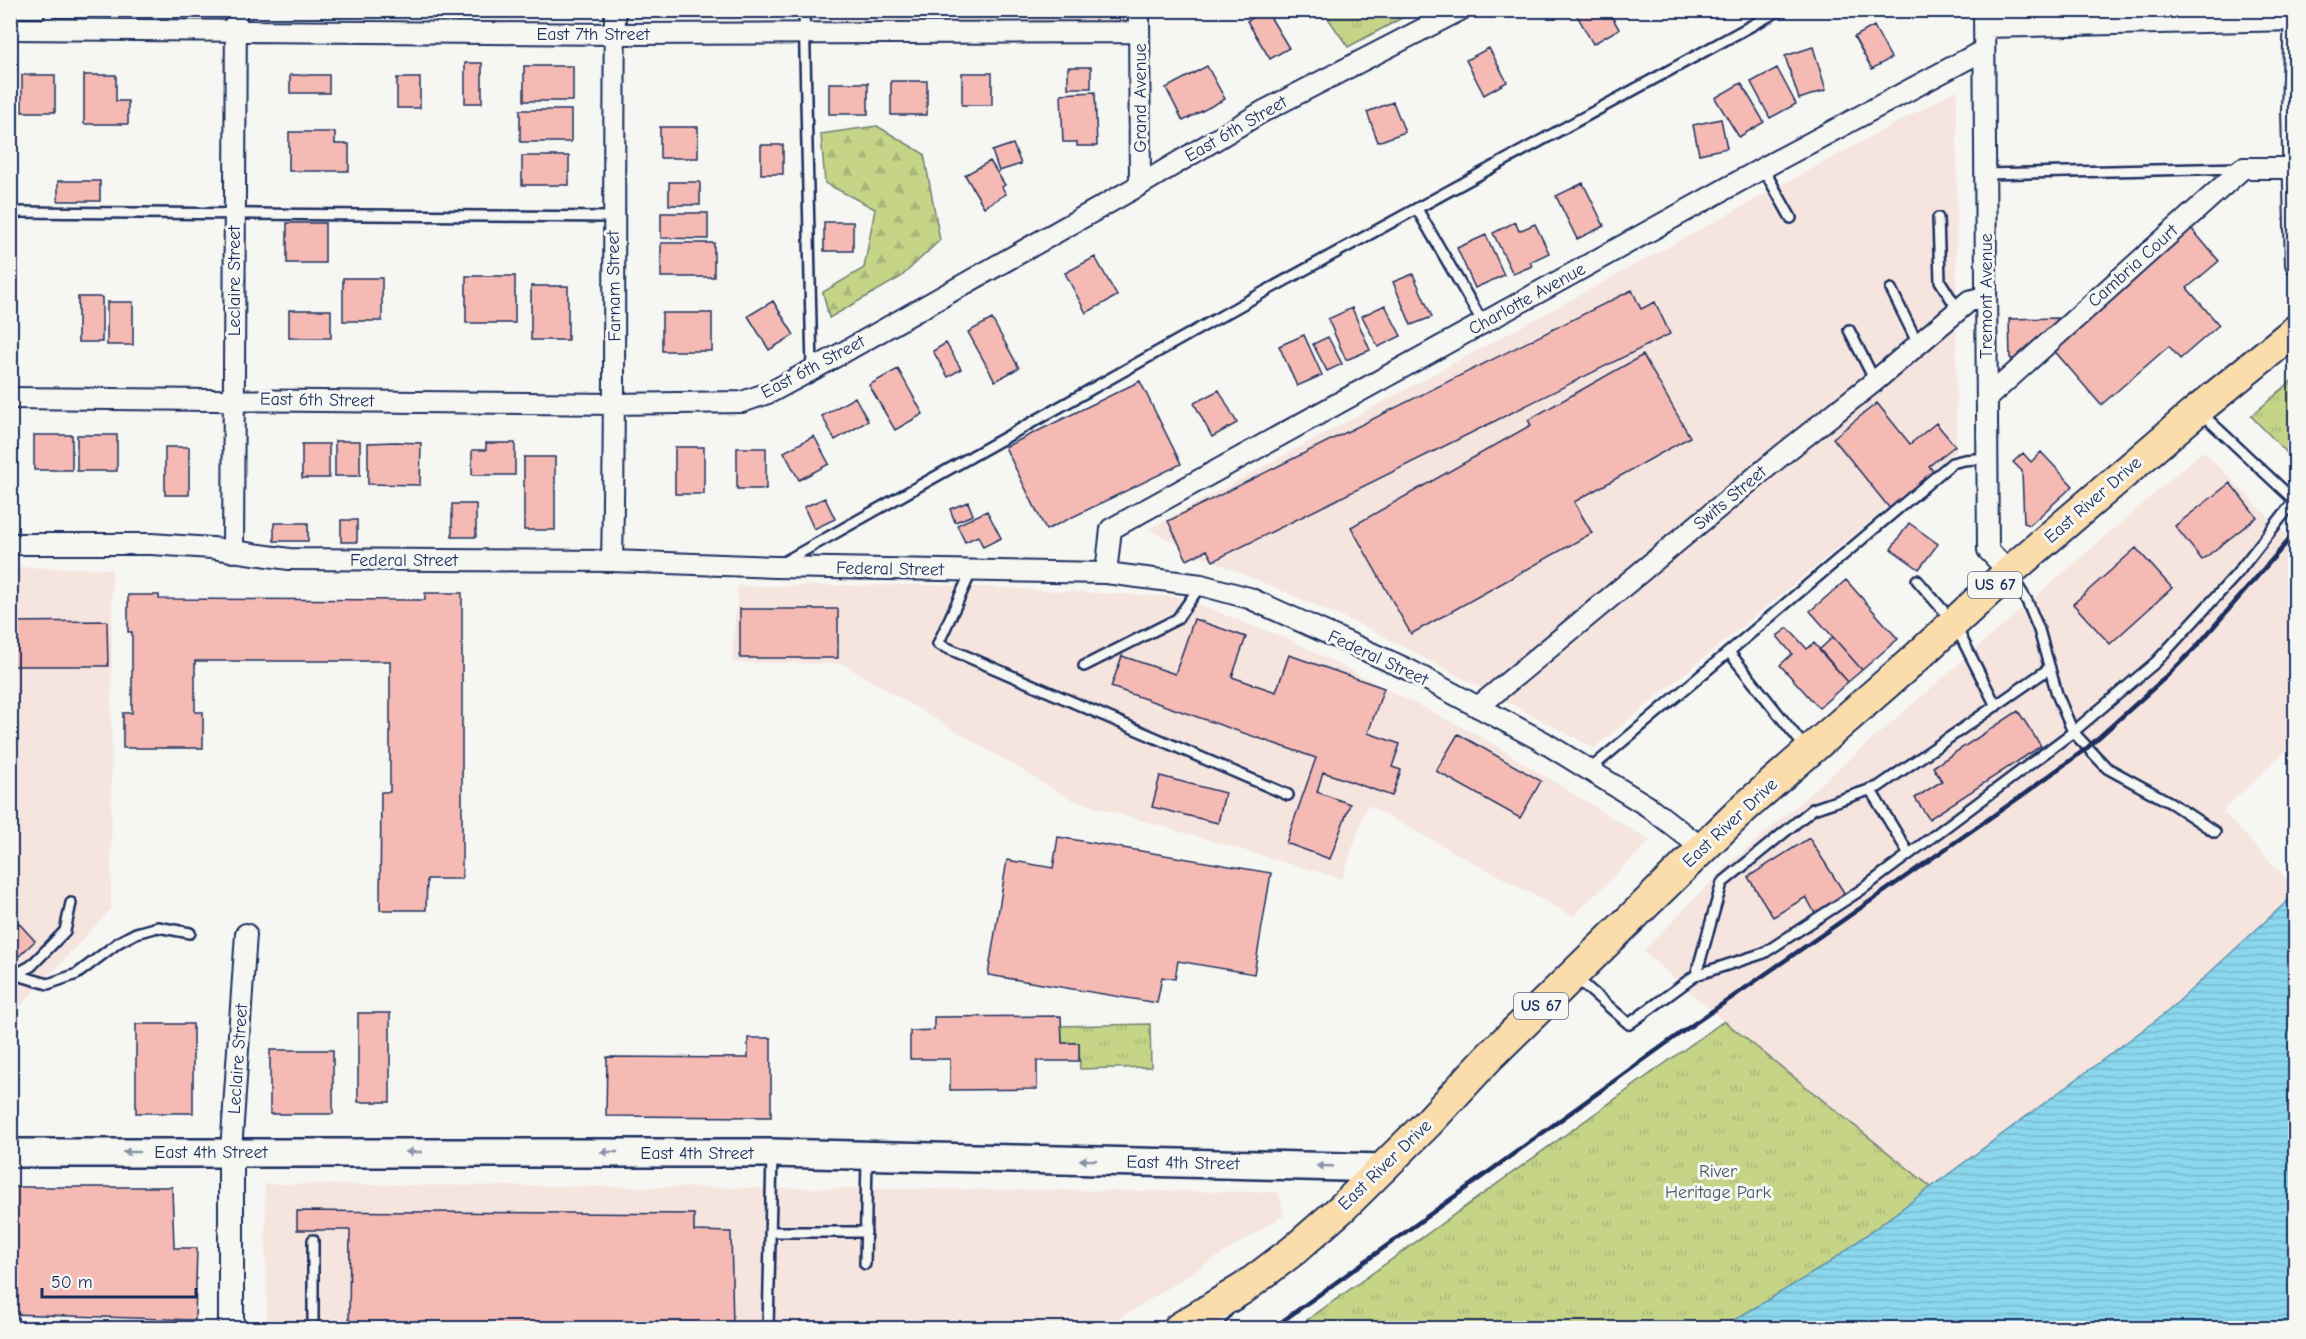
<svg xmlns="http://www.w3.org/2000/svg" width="2306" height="1339" font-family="'Comic Neue',sans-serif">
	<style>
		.built { fill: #f6e4df }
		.grass { fill: url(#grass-tufts); stroke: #708273; stroke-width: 1.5 }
		.forest { fill: url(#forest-firs); stroke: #708273; stroke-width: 1.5 }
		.water { fill: url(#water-rules); stroke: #5e94b3; stroke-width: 1.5 }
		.building { fill: #f5bab4; stroke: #1b2f5e; stroke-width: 1.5 }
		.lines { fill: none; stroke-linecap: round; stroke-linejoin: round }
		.service-casing { stroke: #1b2f5e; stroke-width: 14 }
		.minor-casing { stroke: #1b2f5e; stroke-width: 24 }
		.tertiary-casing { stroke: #1b2f5e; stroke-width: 28 }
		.secondary-casing { stroke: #1b2f5e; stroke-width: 32 }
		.primary-casing { stroke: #1b2f5e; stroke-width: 34 }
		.service { stroke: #f6f6f2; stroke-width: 9 }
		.minor { stroke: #f6f6f2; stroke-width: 20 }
		.tertiary { stroke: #f6f6f2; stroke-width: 24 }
		.secondary { stroke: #f6f6f2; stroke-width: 27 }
		.primary { stroke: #fbddab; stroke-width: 30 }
		.rail { stroke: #1b2f5e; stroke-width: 4.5 }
		.oneway { fill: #8892a8 }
		.labels { text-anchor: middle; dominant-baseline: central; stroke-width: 6; stroke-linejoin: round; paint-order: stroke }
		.shield { fill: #f6f6f2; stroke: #5d6b8a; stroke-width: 1.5 }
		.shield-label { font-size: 16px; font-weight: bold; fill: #1b2f5e }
		.street-label { font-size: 18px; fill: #1b2f5e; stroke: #f6f6f2 }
		.park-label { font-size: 18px; fill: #465868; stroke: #f6f6f2 }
	</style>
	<defs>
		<pattern id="grass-tufts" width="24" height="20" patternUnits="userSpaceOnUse" patternTransform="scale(1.5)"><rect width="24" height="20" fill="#c6d488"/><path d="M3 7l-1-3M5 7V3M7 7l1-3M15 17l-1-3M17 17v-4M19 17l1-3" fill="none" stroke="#aab678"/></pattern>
		<pattern id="forest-firs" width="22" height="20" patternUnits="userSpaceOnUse" patternTransform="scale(1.5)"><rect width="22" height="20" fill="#c6d488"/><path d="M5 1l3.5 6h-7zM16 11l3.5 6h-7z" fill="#aab678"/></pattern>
		<pattern id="water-rules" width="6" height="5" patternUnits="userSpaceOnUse" patternTransform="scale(1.5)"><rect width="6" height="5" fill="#8bd7ec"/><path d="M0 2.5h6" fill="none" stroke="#77b9cd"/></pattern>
	</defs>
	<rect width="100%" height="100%" fill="#f6f6f2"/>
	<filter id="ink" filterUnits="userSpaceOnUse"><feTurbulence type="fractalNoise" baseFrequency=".0167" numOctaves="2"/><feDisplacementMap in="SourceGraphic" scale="12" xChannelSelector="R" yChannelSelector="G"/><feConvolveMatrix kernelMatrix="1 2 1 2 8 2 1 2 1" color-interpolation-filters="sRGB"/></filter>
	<g filter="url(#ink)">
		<path class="built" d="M812,11l312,-1v12l-312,-2z
			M1957,90l-1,361 -362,297 -224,-119 -182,-79 -39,-21z
			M2203,451l92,93v198l-73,69 73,77v6l-128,118 -236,175 -178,-141 -110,-95 84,-85z
			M11,567l101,2 -1,340 -100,107z
			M942,585l236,12 112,43 193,98 167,103 -77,75 -206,-111 -25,74 -270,-79 -229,-136 -111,-2 6,-76z
			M265,1184l1013,8 6,23 -180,113h-837z"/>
		<path class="grass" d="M1323,11h92l-67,36z
			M2295,378v83l-44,-45z
			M1724,1021l207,166 -105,78 -105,63h-425z
			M1150,1024l1,43 -71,2 -1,-26h-17l-1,-17z"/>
		<path class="forest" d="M877,126l47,28 16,86 -39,37 -72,41 -6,-26 41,-24 11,-59 -50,-26 -4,-49z"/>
		<path class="water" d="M2295,894v434h-574l105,-63 341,-253z"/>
		<path class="building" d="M1266,10l23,38 -19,11 -23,-38z
			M1574,10h34l11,19 -26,15z
			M1874,26l17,32 -19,11 -18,-32z
			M1813,47l13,43 -27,9 -14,-43z
			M1489,48l18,34 -23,13 -18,-35z
			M465,63h17v40h-17z
			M524,66h49v35h-49z
			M1207,66l18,33 -42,22 -17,-33z
			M1068,67h23v21h-23z
			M1777,68l19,36 -26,14 -19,-36z
			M962,73h30v32h-30z
			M22,75h33v37h-33z
			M84,75h32v26h12v23h-44z
			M290,75h39v18h-39z
			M397,78h23v30h-23z
			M10,80h3v50h-3z
			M891,81h36v34h-36z
			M829,83h39v31h-39z
			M1741,83l23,39 -25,15 -24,-39z
			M1095,92l2,54h-20v-4h-14l-2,-48z
			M1393,102l12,30 -27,10 -11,-30z
			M520,110h51v32h-51z
			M1721,119l6,29 -28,6 -6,-29z
			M660,127h38v31h-38z
			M289,132h46v12h14v27h-60z
			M1013,144l8,20 -22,7 -7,-20z
			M761,145h22v29h-22z
			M522,156h47v29h-47z
			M990,161l15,24 -3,2 4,7 -22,13 -19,-32z
			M58,181h42v20h-42z
			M10,182h5v22h-5z
			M669,182h31v23h-31z
			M1583,183l21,43 -27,13 -21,-43z
			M661,213h47v26l-47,-1z
			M824,222h29v29h-29z
			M1515,222l4,9 16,-7 14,29 -19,9 2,4 -19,8 -20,-41z
			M287,223h38v40h-38z
			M2191,228l28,33 -32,27 32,37 -39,34 -11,-13 -68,59 -49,-57z
			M1486,235l18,40 -29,13 -18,-40z
			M661,243h53v34h-53z
			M1095,257l22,39 -31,17 -21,-40z
			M1413,274l19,43 -21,8 -18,-43z
			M466,276h49v47h-49z
			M343,278h39v43h-39z
			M531,286h37v54h-37z
			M1632,290l9,19 14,-7 15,32 -457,227 -6,-11 -20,10 -19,-39z
			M78,297h24v45h-24z
			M773,301l21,34 -25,15 -21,-34z
			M107,302h26v43h-26z
			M1385,305l16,31 -23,11 -16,-31z
			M1352,308l18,42 -24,10 -18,-41z
			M289,310h42v28h-42z
			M662,313h50v38h-50z
			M2060,318v5l-44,38 -6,-3 -1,-39z
			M992,319l27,49 -24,13 -27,-49z
			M1304,335l18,40 -25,11 -18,-40z
			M1328,337l14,27 -15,7 -14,-27z
			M946,343l15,26 -13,8 -15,-26z
			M1643,355l47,82 -116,65 18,31 -181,101 -60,-107 180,-102 -3,-5z
			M898,369l25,45 -28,16 -26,-45z
			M1140,381l41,83 -135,66 -41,-83z
			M1219,390l18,33 -25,14 -18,-34z
			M855,397l13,24 -33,19 -13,-24z
			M1877,403l33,41 26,-21 19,23 -26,20 7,9 -45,35 -58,-72z
			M34,435h38v35h-38z
			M77,435h40v36h-40z
			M814,436l15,28 -30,16 -15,-28z
			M335,441h25v35h-25z
			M395,442l26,1 -1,42 -52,-1v-41z
			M486,443h29v32h-43v-25h14z
			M302,444h27v34h-27z
			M165,447h24v48h-24z
			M675,447h29v47h-29z
			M737,448h29v41h-29z
			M2041,452l32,34 -43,39 -6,-2 -2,-52 -9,-9 10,-9 8,9z
			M524,457h31v73h-31z
			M2230,483l27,34 -55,43 -27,-34z
			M825,498l10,21 -21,10 -10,-22z
			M968,502l5,13 -18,7 -5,-13z
			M452,504h24v33h-24z
			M987,511l14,27 -18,9 -5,-11 -13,6 -8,-17z
			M341,520h16v22h-16z
			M274,523h34v18h-34z
			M1909,523l29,21 -19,25 -28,-20z
			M2136,548l36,40 -62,56 -37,-40z
			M1846,580l52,59 -36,31 -52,-59z
			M425,593h37v286h-35l-1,31h-46l1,-118h9v-131h-195v51h8v36h-80v-35h9v-81h-4v-37h31v4l266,1z
			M740,609h98v49h-98z
			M1194,619l52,18 -14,40 44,15 13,-37 95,33 -16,45 32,11 -8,23 9,3 -9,26 -69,-24 -6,20 33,12 -20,55 -44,-16 30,-85 -205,-71 11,-31 53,18z
			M107,621l1,45h-98v-44z
			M1788,628l19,21 7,-6 34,39 -29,26 -39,-43 12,-11 -15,-18z
			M1833,637l29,33 -14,12 -29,-32z
			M2018,711l23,35 -112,73 -14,-21 27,-17 -9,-14z
			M1458,734l83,47 -21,37 -84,-47z
			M1160,776l65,17 -7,30 -66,-16z
			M1058,837l213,36 -17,101 -76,-13 -3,18 -13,-2 -5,26 -169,-28 19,-115 46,8z
			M1809,838l36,56 -30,19 -9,-16 -33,20 -25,-40z
			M10,918h4l21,23 -17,16h-8z
			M358,1013h32v89h-32z
			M1061,1016l1,27h17v18h-42v28l-87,1v-31h-40v-28l24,-1v-13z
			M136,1024h57v89h-57z
			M748,1038h23v79l-165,-1 1,-59 141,1z
			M270,1050h63v64h-63z
			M10,1187h162l2,61h23l-2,72 -185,-6z
			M297,1211l397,3v17l37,1 2,96h-384l1,-98h-53z"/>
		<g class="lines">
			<defs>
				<path id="service" d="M50,10v20
					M804,10l8,360
					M1763,168l28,50
					M1985,174l256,-6
					M1417,209l66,114
					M10,212l602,5
					M1938,218l2,63 18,29
					M1891,289l27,55
					M1849,330l26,51
					M2200,412l96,90
					M782,563l482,-271 516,-282
					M972,570l-34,74 350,151
					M2012,577l15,24 12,29 18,64 16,38 34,36 64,35 44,29
					M1917,580l37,43 42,83
					M1729,652l78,98
					M1084,666l93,-47 24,-34
					M1589,770l363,-307 12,-3 23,-2
					M1870,789l39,65
					M10,973l38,11 29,-10 42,-32 17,-9 22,-6 32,6
					M14,975l17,-9 34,-35 6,-28
					M1696,975l26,-92 91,-74 65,-22 172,-119
					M1575,977l54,47 67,-49 68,-22 97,-63 212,-158 83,-70 80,-87 58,-74
					M770,1232h96
					M313,1240v88
					M865,1264l2,-106
					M768,1328l4,-173
					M1215,1328l12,-17"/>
				<path id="minor" d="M1139,10l1,175
					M1984,10l4,540 21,22
					M2295,10l-3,101 4,153
					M1985,27l309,-7
					M10,29l604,5 525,-2
					M10,398l605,6 127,-2 29,-10 41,-22 328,-185 122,-73 198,-102
					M1987,398l256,-230h50
					M10,544h141l61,4 77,11 323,2 163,6 331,6 95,12 48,13 160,72 133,71 107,66 53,41
					M233,552l3,-542
					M612,561c4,-184 1,-367 3,-551
					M1106,573l5,-44 652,-361 221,-118
					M1478,707l305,-253 92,-73 94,-80 16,-4
					M231,1151l15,-217"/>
				<path id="tertiary" d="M231,1328v-177"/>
				<path id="secondary" d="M10,1153h762l612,15"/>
				<path id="primary" d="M1179,1328l65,-40 50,-38 48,-42 86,-85 61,-66 254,-248 174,-152 92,-85 189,-162 98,-80"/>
			</defs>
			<use href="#service" class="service-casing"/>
			<use href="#minor" class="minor-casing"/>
			<use href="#tertiary" class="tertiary-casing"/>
			<use href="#secondary" class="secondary-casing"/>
			<use href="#primary" class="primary-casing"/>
			<use href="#service" class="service"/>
			<use href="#minor" class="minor"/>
			<use href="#tertiary" class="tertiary"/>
			<use href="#secondary" class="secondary"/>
			<use href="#primary" class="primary"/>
			<path class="rail" d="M1273,1328l402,-291 345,-240 67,-49 80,-72 29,-29 100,-115"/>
		</g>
		<defs><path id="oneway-solid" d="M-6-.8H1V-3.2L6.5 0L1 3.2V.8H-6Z" transform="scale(1.5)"/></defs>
		<g class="oneway">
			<use href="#oneway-solid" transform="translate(131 1152) rotate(180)"/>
			<use href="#oneway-solid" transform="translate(414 1152) rotate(-180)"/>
			<use href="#oneway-solid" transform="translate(609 1152) rotate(-180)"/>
			<use href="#oneway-solid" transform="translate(1088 1160) rotate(-179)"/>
			<use href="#oneway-solid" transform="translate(1325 1166) rotate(-178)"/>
		</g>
	</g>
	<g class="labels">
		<g class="shield">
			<rect x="1968" y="572" width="54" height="26" rx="4.5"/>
			<rect x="1514" y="993" width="54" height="26" rx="4.5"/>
		</g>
		<g class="shield-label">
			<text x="1995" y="585">US 67</text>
			<text x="1541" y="1006">US 67</text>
		</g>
		<g class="street-label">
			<text x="593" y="34">East 7th Street</text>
			<text transform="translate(1140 98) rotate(-90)">Grand Avenue</text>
			<text transform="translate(1236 129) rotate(-30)">East 6th Street</text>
			<text transform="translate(2133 266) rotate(-42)">Cambria Court</text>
			<text transform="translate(234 281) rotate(-90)">Leclaire Street</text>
			<text transform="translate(614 286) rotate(-91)">Farnam Street</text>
			<text transform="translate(1986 296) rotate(-90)">Tremont Avenue</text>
			<text transform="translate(1527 299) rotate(-29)">Charlotte Avenue</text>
			<text transform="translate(813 367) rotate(-28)">East 6th Street</text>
			<text transform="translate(317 400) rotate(1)">East 6th Street</text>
			<text transform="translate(1730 498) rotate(-40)">Swits Street</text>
			<text transform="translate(2093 500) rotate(-41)">East River Drive</text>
			<text x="404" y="560">Federal Street</text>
			<text transform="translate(890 569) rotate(1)">Federal Street</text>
			<text transform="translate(1378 658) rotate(25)">Federal Street</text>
			<text transform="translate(1730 823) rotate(-43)">East River Drive</text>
			<text transform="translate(238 1059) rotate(-86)">Leclaire Street</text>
			<text x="211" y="1152">East 4th Street</text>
			<text x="697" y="1153">East 4th Street</text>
			<text transform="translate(1183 1163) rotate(1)">East 4th Street</text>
			<text transform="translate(1385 1165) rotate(-44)">East River Drive</text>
		</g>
		<g class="park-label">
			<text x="1718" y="1171">River<tspan x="1718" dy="21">Heritage Park</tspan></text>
		</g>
	</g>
	<rect width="2306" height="1339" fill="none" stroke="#f6f6f2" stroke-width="36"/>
	<rect x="18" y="18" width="2270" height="1303" fill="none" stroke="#1b2f5e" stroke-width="2" filter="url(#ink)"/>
	<path d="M42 1288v9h154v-9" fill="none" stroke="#1b2f5e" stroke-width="3"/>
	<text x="51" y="1288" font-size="18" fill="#1b2f5e" stroke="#f6f6f2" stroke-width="4.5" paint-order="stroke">50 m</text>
</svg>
